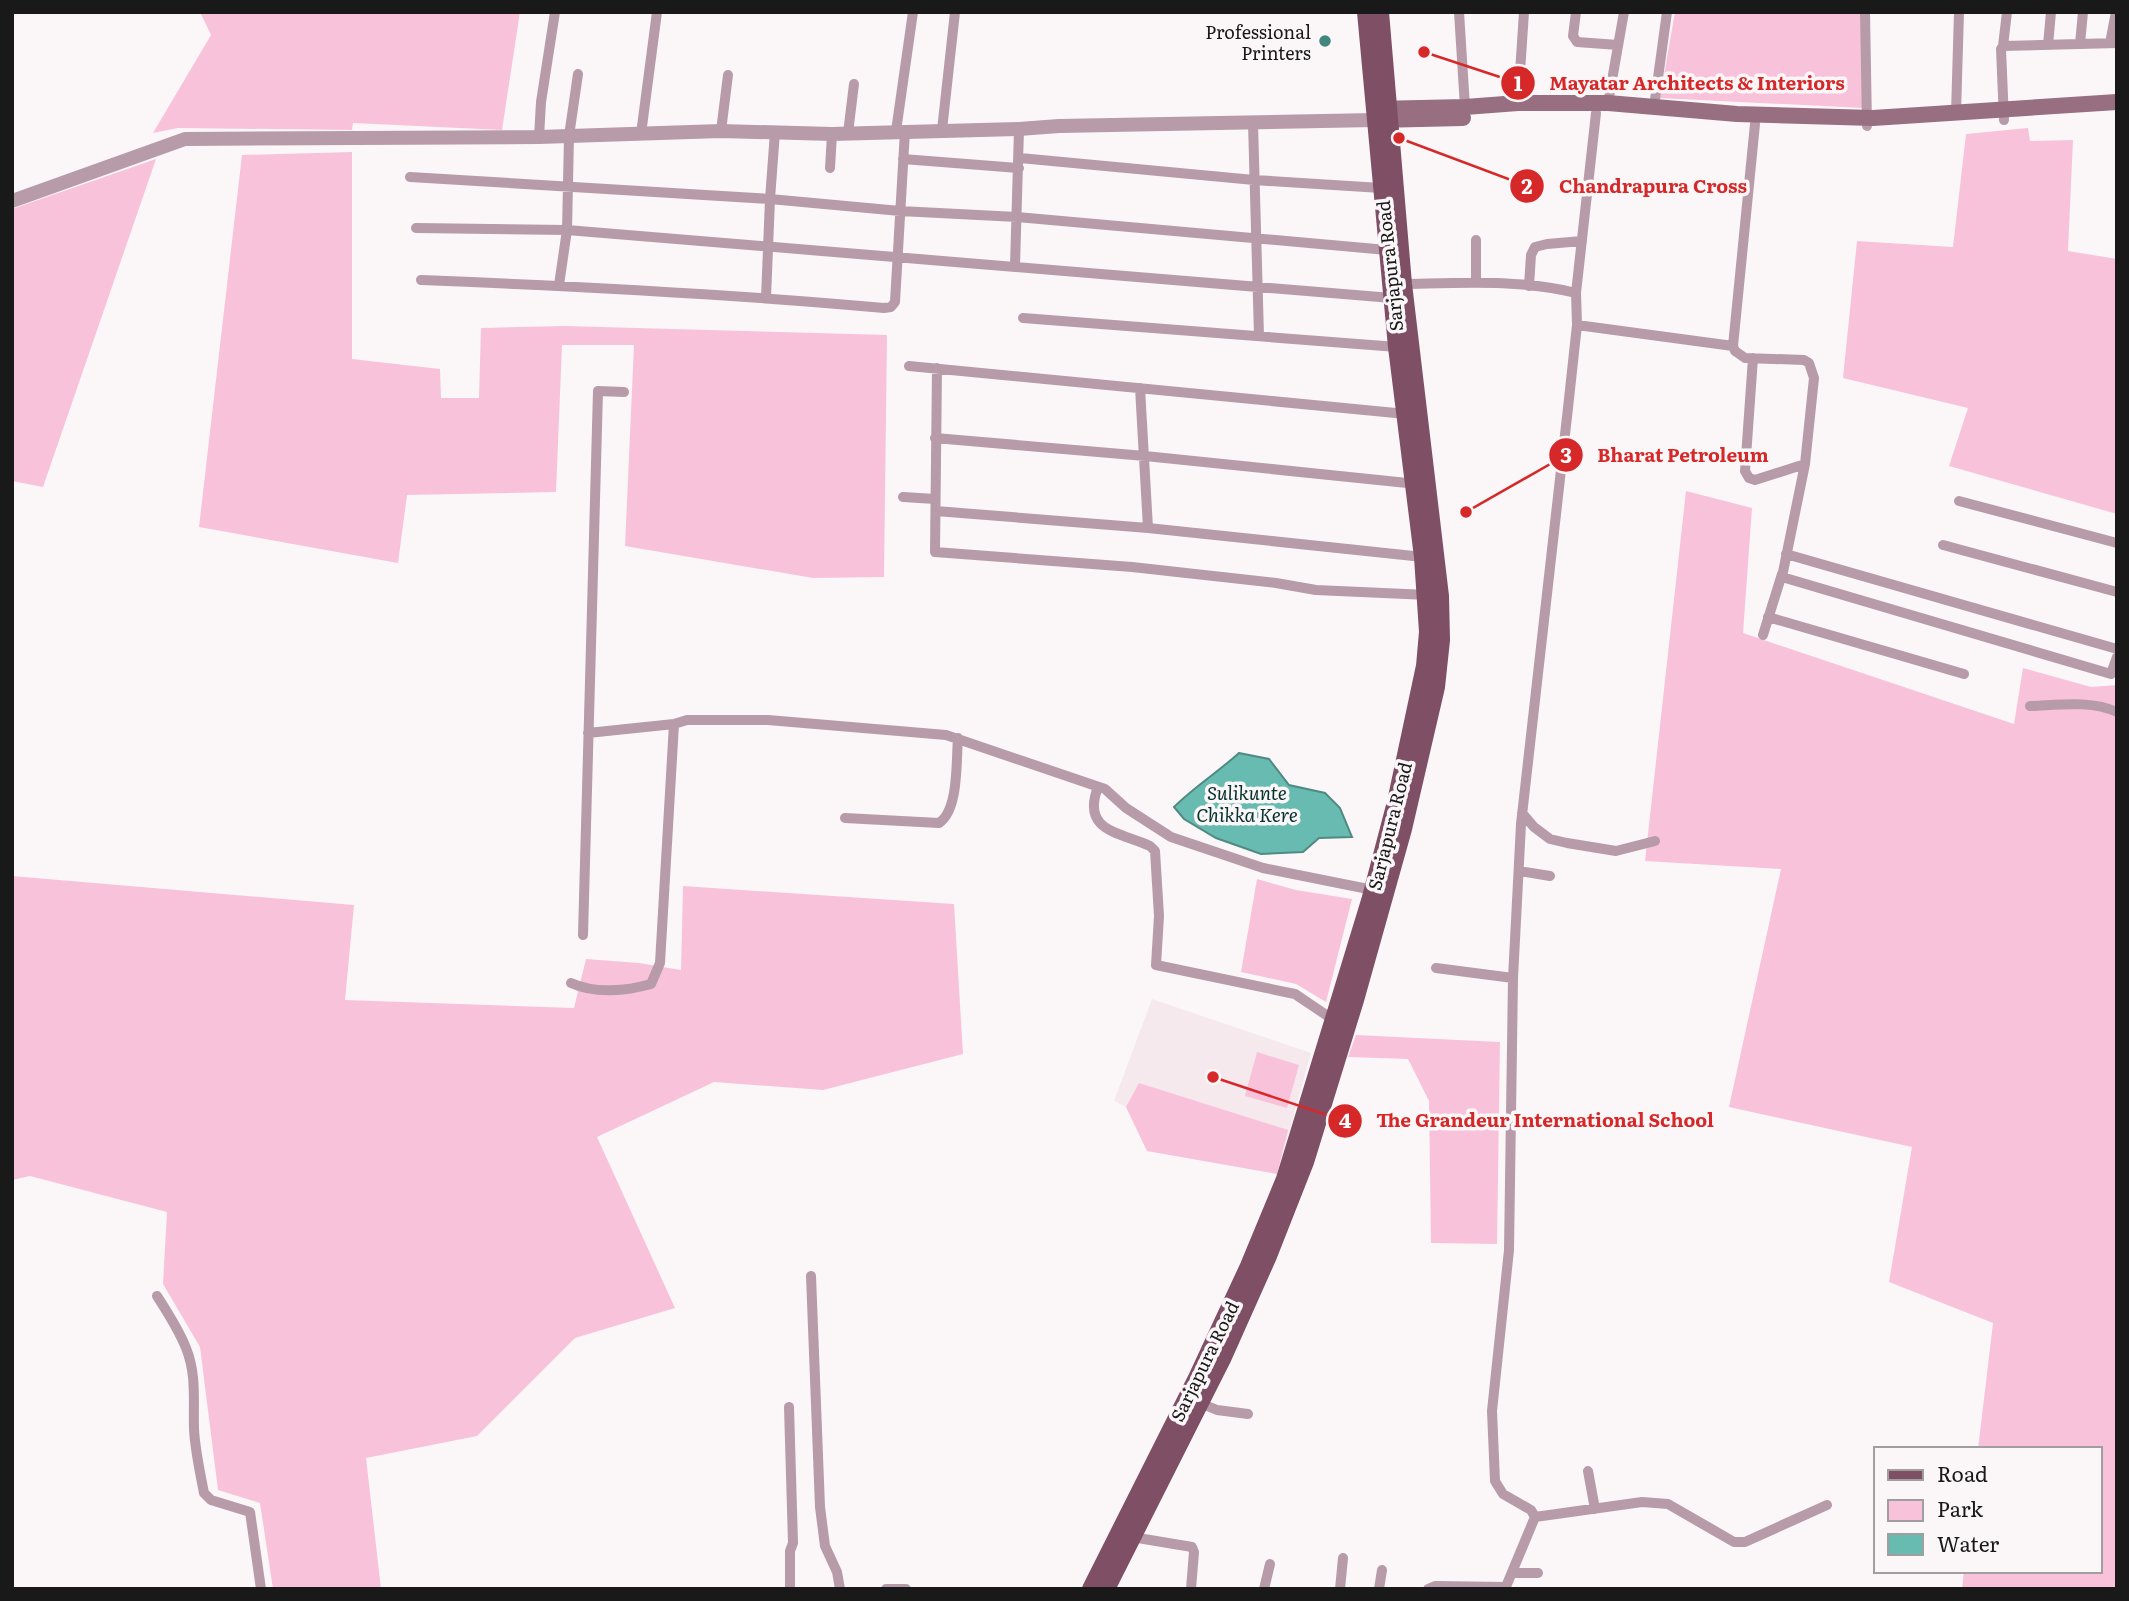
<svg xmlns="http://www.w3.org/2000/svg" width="2129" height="1601" font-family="Literata,serif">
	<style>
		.built { fill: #f5e9ee }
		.green { fill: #f9c2db }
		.water { fill: #67bbb0; stroke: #508a83; stroke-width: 2 }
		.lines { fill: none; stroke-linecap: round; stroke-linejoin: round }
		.minor { stroke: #b89ba8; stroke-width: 10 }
		.tertiary { stroke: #b89ba8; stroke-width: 14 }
		.secondary { stroke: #976f81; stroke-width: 16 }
		.primary { stroke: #7f4f66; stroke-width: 18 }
		.poi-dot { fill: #41877e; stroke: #fbf7f8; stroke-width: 2.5 }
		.labels { text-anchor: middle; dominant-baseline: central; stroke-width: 7; stroke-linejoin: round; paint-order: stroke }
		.poi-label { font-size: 18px; fill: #1a1919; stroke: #fbf7f8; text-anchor: end }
		.street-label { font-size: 18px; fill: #1a1919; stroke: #fbf7f8 }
		.water-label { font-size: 19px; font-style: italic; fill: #06312c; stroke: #fbf7f8 }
		.leader { fill: none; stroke: #d62828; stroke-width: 2.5 }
		.callout-dot { fill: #d62828; stroke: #fbf7f8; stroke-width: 2.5 }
		.mark-label { font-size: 21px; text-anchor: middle; font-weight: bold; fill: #fff }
		.callout-label { font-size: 19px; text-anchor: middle; font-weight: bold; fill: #d62828; stroke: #fbf7f8; stroke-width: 7; stroke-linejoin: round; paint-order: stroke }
	</style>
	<rect width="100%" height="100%" fill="#fbf7f8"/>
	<path class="built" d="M1152,999l159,54 -34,121 -130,-23 -21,-44 -12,-6z"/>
	<path class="green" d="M200,12h320l-18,118 -149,-7 -1,7 -174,-2 -25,5 58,-98z
		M1675,12h188v96l-203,-10z
		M2028,128l2,13 43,-1 -5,111 49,8v255l-168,-48 19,-58 -125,-30 14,-137 96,6 13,-113z
		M352,152v207l88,10 1,29h38l2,-70 84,-2 322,9 -3,242 -71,1 -188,-32 9,-201h-72l-6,147 -149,3 -9,68 -199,-36 43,-372z
		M156,159l-113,328 -31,-6v-272z
		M1686,491l66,17 -9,125 271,91 9,-56 68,19 26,-2v904h-155l2,-18h135v-122h-121l15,-126 -104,-41 23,-135 -183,-40 52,-238 -136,-8z
		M12,876l342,29 -9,95 229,8 12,-49 53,4 42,7 2,-84 271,18 9,150 -140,36 -109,-8 -117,55 78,171 -100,30 -98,98 -111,22 15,131h-108l-13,-86 -42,-13 -18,-143 -37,-63 4,-72 -137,-36 -18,4z
		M1257,879l39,11 56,9 -26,103 -30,-18 -55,-12z
		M1356,1035l144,7 -3,202 -66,-1 -2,-142 -21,-42 -60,-2z
		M1257,1052l42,13 -12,43 -42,-12z
		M1139,1083l149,47 -11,44 -130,-23 -21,-44z"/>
	<path class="water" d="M1239,753l30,6 20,26 36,8 15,15 12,29 -33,1 -16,14 -42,2 -45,-16 -32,-19 -10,-12c20,-20 44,-35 65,-54z"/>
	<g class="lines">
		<path class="minor" d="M1459,12l6,95
			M1576,12l-3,24 4,6 41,3
			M1865,12l2,114
			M2110,43l6,-31
			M2080,44l3,-32
			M2048,45l3,-33
			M2003,46l4,-34
			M1518,103l6,-91
			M1608,103l16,-91
			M1654,107l13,-95
			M1956,113l3,-101
			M2004,120l-3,-71 2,-3 114,-3
			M1253,123l6,213
			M1755,124l-22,222 2,5 10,7 59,2 5,3 5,15 -9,86 -23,113 329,97 6,-17
			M942,130l13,-118
			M721,131l7,-56
			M896,131l17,-119
			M848,133l6,-49
			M641,134l16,-122
			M539,137l2,-35 14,-90
			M1020,158l234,22 127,8
			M903,159l116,9
			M830,168l2,-34
			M410,177l360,22 130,12 117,6 370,33
			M416,228l151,2 825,68
			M1015,266l4,-137
			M421,280c154,6 309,14 463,28l7,-1 4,-5 10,-171
			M1476,283v-43
			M1403,284c57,-1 118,-5 173,9
			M559,285l8,-55 2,-94 9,-62
			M1529,286l2,-31 4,-8 12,-3 35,-3
			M766,298l4,-99 5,-67
			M1023,318l374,29
			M1577,325l156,21
			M1753,358l-8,113 4,7 6,2 50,-16
			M909,366l497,48
			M937,368l-2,184 197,15 144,16 40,7 112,5
			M1140,388l8,140
			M935,438l210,18 272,28
			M903,497l32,2
			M1959,501l158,42
			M936,511l212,17 275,29
			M1943,545l174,47
			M1786,554l331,95
			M1768,617l196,57
			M1763,635l19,-61
			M2030,706c28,-1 61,-6 87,6
			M588,733l86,-9 13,-4h81l178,15 159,54 21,19 45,29 92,31 110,22
			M1098,787c-17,44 21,45 52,59l5,5 4,65 -3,49 139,29 43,29
			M1522,813l12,14 16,12 17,4 49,8 39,-10
			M845,818l94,5c20,-13 17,-62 19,-85
			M1519,871l31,5
			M583,935l15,-544 26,1
			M1436,968l77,10
			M571,983c24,11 55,8 80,1l9,-21 14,-239
			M811,1276l9,231 5,39 12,26 3,17
			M157,1296c11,17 22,34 29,52 11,27 7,54 8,81 1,21 6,43 10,64l7,7 39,12 11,77
			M1200,1403l17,7 31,4
			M789,1407l4,136 -3,8v38
			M1588,1471l7,38
			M1535,1517l107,-15 26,2 66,38h11l82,-37
			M1132,1537l60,10 2,5 -3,37
			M1514,1573h24
			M886,1589h20
			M1264,1589l6,-25
			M1340,1589l3,-31
			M1379,1589l3,-19
			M1428,1589l7,-3 71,1
			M1505,1589l30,-72 -4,-7 -28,-16 -8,-13 -3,-70 17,-161 4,-272 8,-154 47,-416 9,-83 -1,-32 20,-180"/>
		<path class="tertiary" d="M12,201l173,-62 354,-2 182,-6 111,3 187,-5 40,-3 316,-6"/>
		<path class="secondary" d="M1375,109l90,-2 53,-4h90l129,11 136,4 244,-16
			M1377,120l86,-2"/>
		<path class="primary" d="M1091,1589l106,-211 52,-112 36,-87 85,-278 26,-99 29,-136 3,-34 -5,-75 -26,-210 -31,-335
			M1106,1589l116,-230 46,-103 37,-94 50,-162 48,-171 33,-142 5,-47 -1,-44 -37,-312 -23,-272"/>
	</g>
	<circle class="poi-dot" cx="1325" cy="41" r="7"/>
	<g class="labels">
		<g class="poi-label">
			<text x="1311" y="31">Professional<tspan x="1311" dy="21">Printers</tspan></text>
		</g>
		<g class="street-label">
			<text transform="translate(1389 266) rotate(-96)">Sarjapura Road</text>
			<text transform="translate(1389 826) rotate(-76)">Sarjapura Road</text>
			<text transform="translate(1204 1361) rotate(-64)">Sarjapura Road</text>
		</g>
		<g class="water-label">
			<text x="1247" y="792">Sulikunte<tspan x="1247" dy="22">Chikka Kere</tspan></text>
		</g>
	</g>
	<path class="leader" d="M1424 52L1518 83M1399 138L1527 186M1466 512L1566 455M1213 1077L1345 1121"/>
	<g class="callout-dot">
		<circle cx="1424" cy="52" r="7"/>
		<circle cx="1399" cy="138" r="7"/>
		<circle cx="1466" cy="512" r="7"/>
		<circle cx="1213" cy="1077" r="7"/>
		<circle cx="1518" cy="83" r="18"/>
		<circle cx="1527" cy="186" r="18"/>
		<circle cx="1566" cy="455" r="18"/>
		<circle cx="1345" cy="1121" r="18"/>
	</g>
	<g class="mark-label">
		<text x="1518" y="91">1</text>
		<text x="1527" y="194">2</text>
		<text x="1566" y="463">3</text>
		<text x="1345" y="1128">4</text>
	</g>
	<g class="callout-label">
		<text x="1697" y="90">Mayatar Architects &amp; Interiors</text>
		<text x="1653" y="193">Chandrapura Cross</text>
		<text x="1683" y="462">Bharat Petroleum</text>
		<text x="1545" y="1127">The Grandeur International School</text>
	</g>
	<rect width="2129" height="1601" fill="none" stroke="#1a1919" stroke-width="28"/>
	<rect x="1874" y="1447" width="228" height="126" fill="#fbf7f8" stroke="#a19e9f" stroke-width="2"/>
	<rect x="1888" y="1470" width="35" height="10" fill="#7f4f66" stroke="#a19e9f" stroke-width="2"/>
	<text x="1937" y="1482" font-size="21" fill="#1a1919">Road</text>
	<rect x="1888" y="1500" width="35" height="21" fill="#f9c2db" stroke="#a19e9f" stroke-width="2"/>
	<text x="1937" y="1517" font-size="21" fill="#1a1919">Park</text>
	<rect x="1888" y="1534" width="35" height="21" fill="#67bbb0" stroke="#a19e9f" stroke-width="2"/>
	<text x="1937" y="1552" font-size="21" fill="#1a1919">Water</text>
</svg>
